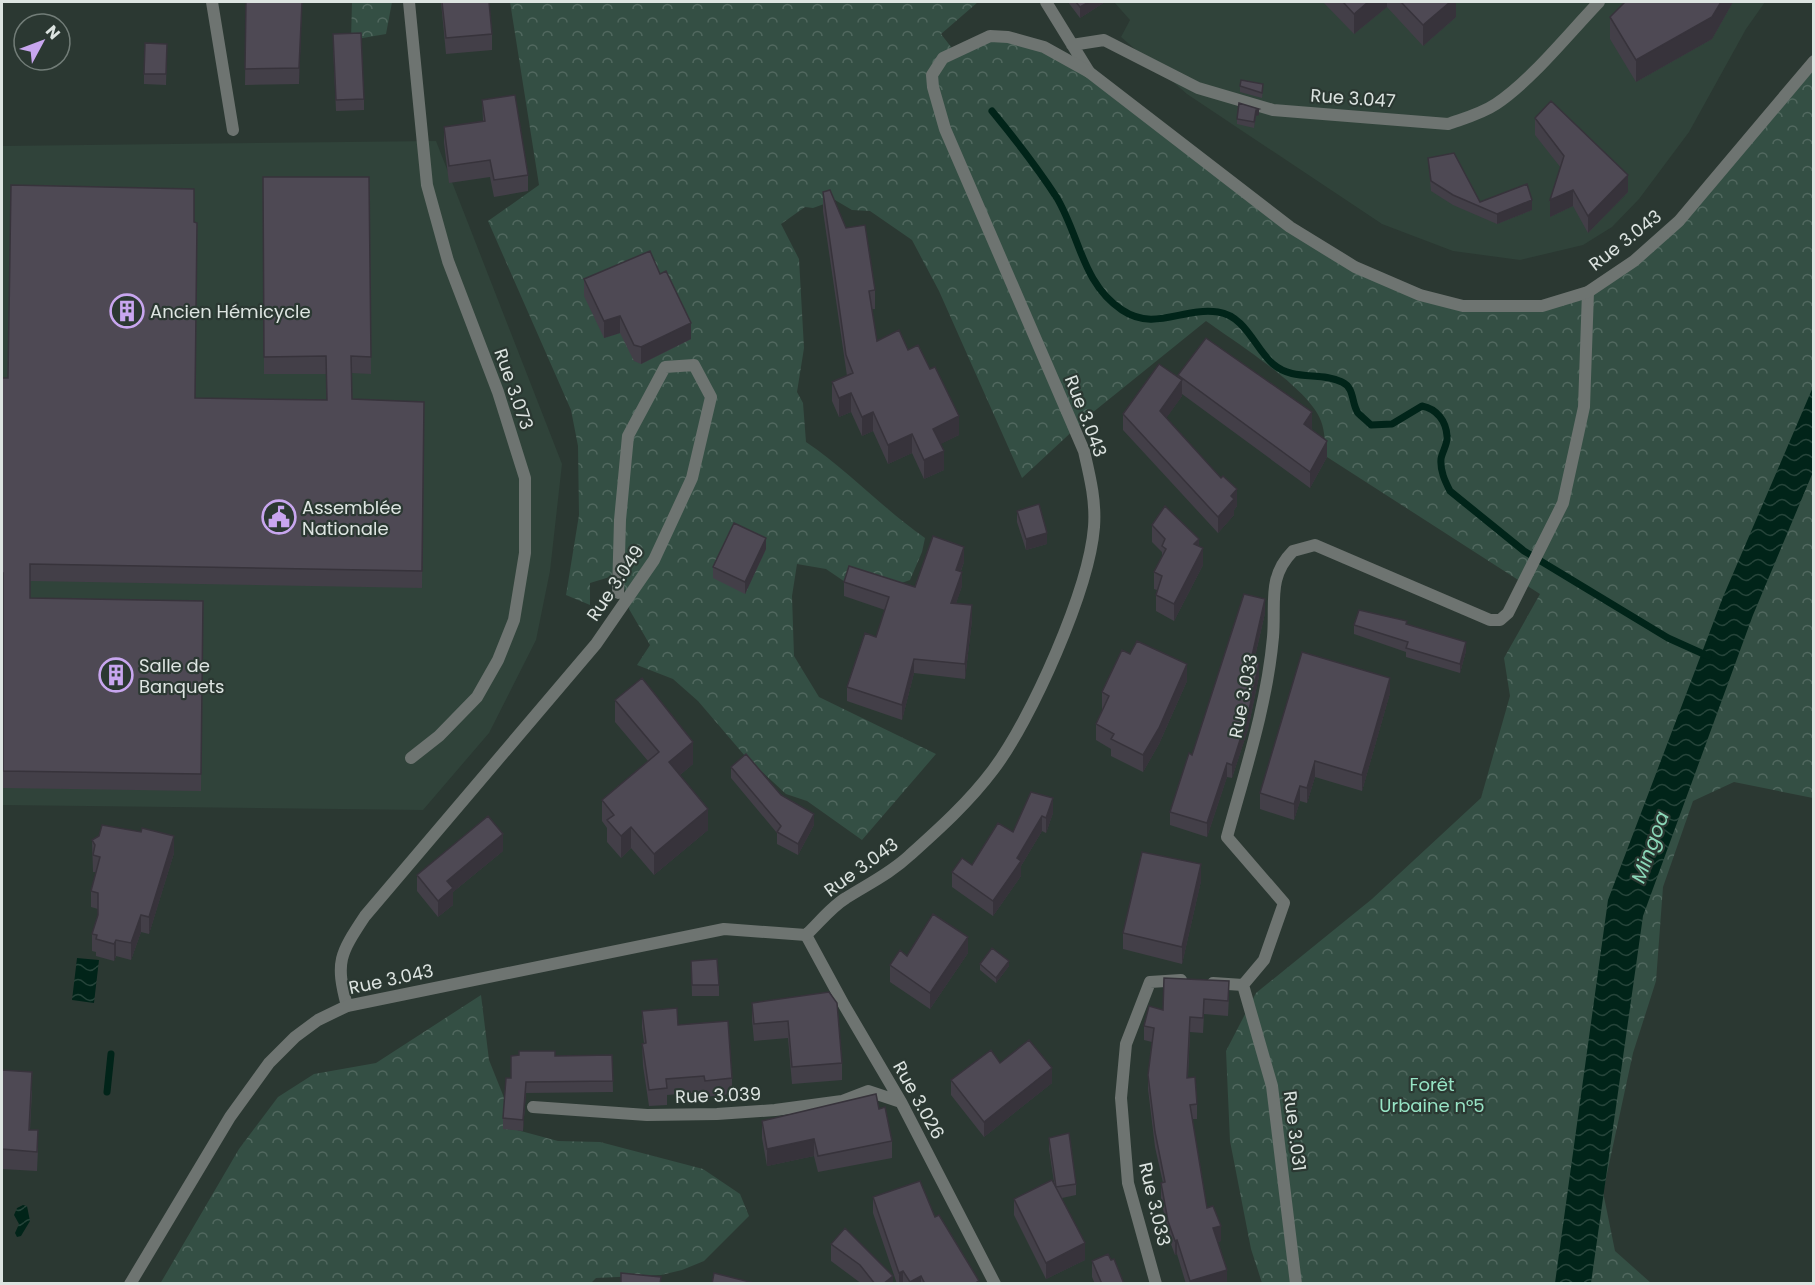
<svg xmlns="http://www.w3.org/2000/svg" width="1815" height="1285" font-family="Poppins,sans-serif">
	<style>
		.built { fill: #30433a }
		.forest { fill: url(#forest-crowns) }
		.water { fill: url(#water-waves) }
		.lines { fill: none; stroke-linecap: round; stroke-linejoin: round }
		.stream { stroke: #012419; stroke-width: 7 }
		.service { stroke: #6e7471; stroke-width: 12 }
		.minor { stroke: #6e7471; stroke-width: 12 }
		.tertiary { stroke: #6e7471; stroke-width: 12 }
		.wall { fill: #433f48 }
		.shaded-wall { fill: #37333b }
		.building { fill: #4e4954; stroke: #37333b; stroke-width: 1.5 }
		.labels { text-anchor: middle; dominant-baseline: central; stroke-width: 4.5; stroke-linejoin: round; paint-order: stroke }
		.street-label { font-size: 18px; fill: #dde4e1; stroke: #2b3832 }
		.poi-label { font-size: 18px; fill: #dde4e1; stroke: #2b3832; text-anchor: start }
		.park-label { font-size: 18px; fill: #97e4c5; stroke: #2b3832 }
		.water-label { font-size: 20px; font-style: italic; fill: #8bd7b8; stroke: #2b3832 }
	</style>
	<defs>
		<pattern id="forest-crowns" width="20" height="18" patternUnits="userSpaceOnUse" patternTransform="scale(1.5)"><rect width="20" height="18" fill="#344f44"/><path d="M2 6a3 3 0 1 1 6 0M12 15a3 3 0 1 1 6 0" fill="none" stroke="#51685f"/></pattern>
		<pattern id="water-waves" width="16" height="10" patternUnits="userSpaceOnUse" patternTransform="scale(1.5)"><rect width="16" height="10" fill="#012419"/><path d="M0 5q4-4 8 0t8 0" fill="none" stroke="#26443a"/></pattern>
	</defs>
	<rect width="100%" height="100%" fill="#2b3832"/>
	<path class="built" d="M1114,2h651l-19,27 -57,103 -50,67 -27,28 -29,18 -63,15 -67,-9 -71,-27 -195,-130 -66,-57 9,-17z
		M436,141l126,323 -12,107 -14,69 -47,93 -66,77 -421,-5v-659z"/>
	<path class="forest" d="M352,2h40l-6,32 -35,6z
		M510,2h468l-37,32 14,18 35,-11 34,2 65,29 200,154 66,40 108,38 50,3 74,-16 87,-65 139,-167v739l-79,-16 -41,19 -30,86 -7,94 -23,72 -30,139 12,59 36,32h-389l-11,-34 -21,-108 -4,-90 30,-58 116,-94 109,-101 29,-102 -6,-38 36,-64 -213,-137c-2,-11 -2,-26 -6,-36 -12,-33 -86,-79 -115,-100l-114,92 -70,65 -83,-187 -27,-51 -42,-29 -18,-1 -17,-10 -22,8 -8,-1 -24,17 18,35 5,89 -7,44 6,11 3,39c43,29 76,66 119,96l-3,14 -12,28 -20,7 -36,1 -28,-19 -29,-5 -5,32 2,60 25,41 117,57 -74,86 -55,-39 -21,-7 -41,-38 -47,-55 -25,-22 -36,-14 13,-20 -21,-36 1,-13 -17,-20 -23,7v22l-24,-10 13,-80 -1,-69 -7,-36 -83,-189 51,-36z
		M481,995l8,65 28,70 41,11 42,1 103,27 37,25 9,22 -45,45 -22,9 -21,5 -65,3 -5,5 -431,1 79,-135 39,-52 36,-23 62,-11z"/>
	<path class="water" d="M1813,387v85l-60,143 -110,301 -52,367h-36l53,-383 115,-303z
		M77,958l22,2 -5,43 -22,-3z
		M23,1205l4,1 3,15 -9,15 -4,1 -2,-4 4,-9 -5,-9 3,-7z"/>
	<g class="lines">
		<path class="stream" d="M992,111c23,28 45,56 65,87 23,39 25,85 65,112 33,22 60,-3 96,2 28,4 37,37 55,52 21,18 47,7 69,18 13,6 9,21 16,31 4,4 9,8 13,12l21,-1 30,-18c15,3 24,15 25,30 1,8 -5,16 -6,23 -1,12 4,22 9,32l74,60 144,87 40,18
			M107,1092l4,-38"/>
		<path class="service" d="M212,2l21,128
			M409,2l18,183 21,76 50,131 27,86v75l-11,67 -16,40 -21,37 -38,39 -28,22"/>
		<path class="minor" d="M1046,2l43,70
			M1072,45l32,-5 94,48 75,22 175,14c17,-6 33,-10 48,-20 36,-24 73,-71 103,-102
			M806,935l38,70 57,97 94,182
			M1213,983l30,2 21,-25 20,-57 -57,-66c18,-66 40,-132 46,-200 3,-34 -6,-60 20,-86l22,-6 175,75h10l8,-7 55,-110 21,-96 4,-115
			M1243,985l29,101 24,198
			M347,1006c-12,-45 -7,-52 18,-90l231,-272 58,-84 38,-82 19,-81 -17,-32 -29,2 -37,69 -8,84 -2,73
			M533,1107l114,8 70,-1 58,-4 67,-9 26,-10 33,11
			M1156,1284l-28,-101 -7,-85 5,-54 24,-62 31,-2"/>
		<path class="tertiary" d="M130,1284l100,-167 39,-54 26,-26 23,-17 29,-14 377,-77 82,6c13,-12 25,-28 40,-37 22,-14 45,-25 64,-43 29,-26 59,-53 83,-85 38,-50 96,-180 101,-243 2,-26 -4,-50 -10,-76l-139,-322 -12,-42 -1,-12 11,-17 47,-22 18,1 36,10 45,25 201,155 65,40 65,28 43,11h79l46,-14 46,-31 45,-40 135,-160"/>
	</g>
	<path class="wall" d="M246,2h56l-3,82 -54,1z
		M441,2h48l3,32v16l-46,4z
		M1068,2h37l-25,16z
		M1323,2h133v15l-33,29 -36,-39 -33,27z
		M1733,2l-21,37 -76,43 -26,-43v-22z
		M167,44l-1,41 -22,-1v-10z
		M333,45l31,54v11l-28,1z
		M1240,86l23,3 -1,9 -22,-6z
		M482,100l46,75v16l-34,6 -4,-20 -41,6 -5,-40v-16l39,-6z
		M1259,115l-3,1 -2,12 -17,-4v-5z
		M1535,118l93,74 -40,41 -15,-27 -23,11 11,-49 -26,-33z
		M1428,158l52,44 52,8 -35,14 -44,-19 -22,-14z
		M263,177h106l2,197 -20,-1 1,26 72,3 -2,186 -392,-7v17l173,3 -2,190 -198,-3v-197h-1v-213h6l186,-155 1,175 132,2 -1,-26h-62z
		M823,192l23,36 29,62v19h-3l5,32 31,9 51,85 -19,9 4,26 -20,9 -12,-26 -24,11 -15,-33 -11,5 -11,-24 -12,5 -7,-16v-19l15,-6 -24,-165z
		M660,274l31,65 -50,25 -7,-3 -14,-28 -16,5 -20,-42v-17z
		M1178,375l134,53 -1,1 16,28 -17,31 -128,-94v2l-16,22 71,88 -3,4v5l-16,18 -95,-103v-16l55,-37z
		M1017,511l30,33 -21,6 -9,-28z
		M1152,525l47,21 4,19 -29,56 -18,-10v-16l1,-5 -3,-1v-17l8,-15v-5l-10,-10z
		M766,549l-21,45 -32,-16v-11z
		M964,562l-3,9 1,15 -6,17 16,17 -7,59 -51,-6 -12,47 -55,-19v-14l29,-50 9,-27 -41,-14v-14l71,5z
		M1265,613l-11,48 5,15 -11,53 -16,49 -5,-1 -20,60 -37,-12v-13l22,-57z
		M1407,624l59,27 -6,22 -54,-16v-5l-52,-18v-9z
		M1187,681l-28,63 -16,28 -32,-16v-7l-15,-9v-16l7,-15h-1v-17z
		M1390,693l-28,98 -47,-14 -8,26 -7,-2 -6,19 -34,-11v-16z
		M615,700l78,64 -13,11 28,55 -54,45 -23,-27 -10,10 -14,-16v-14l-5,-7v-21l46,-39 -33,-39z
		M731,767l50,28 33,30 -16,30 -21,-11v-11l-46,-55z
		M1031,792l22,21 -7,20 -4,-2 -21,35v10l-28,40 -41,-29v-15l20,-7 41,-33z
		M92,840l82,13 -25,81 -8,-2 -10,28 -15,-4 -2,5 -18,-5v-4l-4,-1v-17l6,-19v-6l-7,-2v-16l5,-19h-3z
		M503,851l-50,41v13l-15,12 -21,-26v-16z
		M1201,881l-19,83 -59,-15v-16z
		M968,953l-38,56 -40,-27v-17l17,-9z
		M691,961l28,24v11h-27z
		M980,964l29,2 -13,17 -16,-13z
		M1164,978l65,18 -1,20 -24,-2 -1,19 -13,-1 -2,46 9,26v15h-5l15,89 14,33 -4,1 10,42h-41l-9,-30 -2,1 -7,-19 -7,-38v-15h2l-8,-36 -7,-58v-14l4,-33 -8,-2v-14l19,-16z
		M829,992l13,71v17l-50,4 -4,-46 -34,3 -2,-21v-17z
		M642,1011l36,14 54,53v16l-27,3 -1,-5 -37,3v10l-18,1 -6,-40 -1,-22 2,-1 -2,-15z
		M612,1055l1,37 -87,1 -3,38 -20,-2v-11l8,-40 44,-22z
		M1000,1063l52,20 -68,54 -33,-42v-15z
		M2,1070l30,21 -2,39 8,19 -1,22 -35,-2z
		M879,1109l13,32v17l-74,14 -4,-16 -47,10 -5,-28v-17z
		M1049,1138l27,46v11l-14,3 23,62 -39,19 -32,-64v-16l40,-17 -5,-33z
		M873,1197l62,20 44,67h-82l-24,-71z
		M831,1244l62,40h-31l-31,-23z
		M1111,1260l13,24h-29l-3,-7v-16z"/>
	<path class="shaded-wall" d="M302,2l-3,82v-16z
		M1089,2h16l-25,16v-11z
		M1368,2h19v5l-33,27v-20z
		M1450,2h6v15l-33,29v-21z
		M1721,2h12l-21,37 -76,43v-22z
		M1259,109v6l-3,1 -2,12 2,-18z
		M1628,175v17l-40,41v-17z
		M1573,190v16l-23,11v-17z
		M1532,200v10l-35,14v-10z
		M620,316v17l-16,5v-17z
		M691,323v16l-50,25v-17z
		M1182,380v16l-22,31v-16z
		M851,393v19l-12,5v-19z
		M873,412v19l-11,5v-19z
		M1312,412v16l-8,12v-16z
		M959,416v19l-26,13v-19z
		M912,434v19l-24,11v-19z
		M1327,441v16l-17,31v-16z
		M944,451v19l-20,9v-19z
		M1237,489v17l-3,4v5l-16,18v-16l13,-21z
		M1047,533v11l-21,6v-11z
		M766,538v11l-21,45v-12z
		M1199,539v16l-5,-11z
		M964,547v15l-8,22v-14z
		M1203,548v17l-29,56v-17z
		M962,572v14l-11,32v-15z
		M1265,599v14l-14,61v-14z
		M972,605v15l-7,59v-15z
		M1466,642v9l-6,22v-9z
		M914,659v14l-12,47v-15z
		M1259,663v13l-11,53 -16,49v-13z
		M1187,664v17l-28,63 -16,28v-17z
		M1390,678v15l-28,98v-16z
		M693,742v22l-24,20v-22z
		M1315,761v16l-8,26v-15z
		M1227,763v14l-20,60v-14z
		M1300,786v15l-6,19v-16z
		M1053,798v15l-7,20v-15z
		M708,809v21l-54,45v-21z
		M814,814v11l-16,30v-11z
		M1042,816v15l-21,35v10l-28,40v-15l24,-43z
		M631,827v21l-10,10v-22z
		M503,834v17l-50,41v13l-15,12v-16l9,-20z
		M174,836v17l-25,81v-17z
		M1201,864v17l-19,83v-17z
		M141,915v17l-10,28v-17z
		M968,937v16l-38,56v-16z
		M116,940v16l-2,5v-17z
		M1009,961v5l-13,17v-5z
		M1052,1068v15l-68,54v-15z
		M526,1082v11l-3,38v-11z
		M814,1139v17l-47,10v-17z
		M1221,1226v15l-8,2v-15z
		M1177,1240v14l-2,1v-14z
		M1085,1243v17l-39,19v-16z
		M1227,1270v14h-37v-3z
		M903,1271v13h-4v-11z
		M893,1276v8h-10z
		M921,1276v8h-11v-2z"/>
	<path class="building" d="M246,2h56l-3,66 -54,1z
		M442,2h47l3,32 -46,4z
		M1076,2h13l-9,5z
		M1343,2h25l-14,12z
		M1401,2h49l-27,23z
		M1625,2h96l-9,15 -76,43 -26,-43z
		M361,33l3,66 -28,1 -3,-66z
		M145,43l22,1 -1,30h-22z
		M1241,80l22,4 -1,9 -22,-7z
		M515,95l13,80 -34,5 -4,-20 -41,6 -5,-39 41,-6 -3,-21z
		M1551,101l77,74 -40,41 -15,-26 -23,10 14,-44 -29,-38z
		M1239,103l20,6 -3,1 -2,12 -17,-3z
		M1454,153l26,49 47,-18 5,16 -35,14 -44,-19 -22,-14 -3,-23z
		M263,177h106l2,180 -20,-1 1,43 72,3 -2,169 -392,-7v34l173,3 -2,173 -198,-3v-198h-1v-195h6l3,-193 183,4v33l3,1 -2,175 132,2 -1,-44 -62,1z
		M830,190l16,38 19,-3 10,65 -6,1 8,50 22,-11 9,20 10,-5 12,24 5,-2 24,49 -26,13 11,22 -20,9 -12,-26 -24,11 -15,-33 -11,5 -11,-24 -12,5 -7,-16 21,-9 -7,-18 -23,-163z
		M650,251l10,23 6,-3 25,52 -50,24 -7,-2 -14,-29 -16,5 -20,-42z
		M1206,338l106,74 -8,12 23,17 -17,31 -132,-97z
		M1159,364l23,16 -22,31 61,67 2,-2 14,13 -6,7 3,3 -16,18 -95,-103z
		M1039,504l8,29 -21,6 -9,-28z
		M1165,506l34,33 -5,5 9,4 -29,56 -18,-9 6,-19 -8,-4 12,-23 -4,-3 3,-7 -13,-14z
		M734,523l32,15 -21,44 -32,-15z
		M933,536l31,11 -8,23 6,2 -11,31 21,2 -7,59 -51,-5 -12,46 -55,-18 18,-54 11,4 13,-40 -45,-15 5,-16 66,21z
		M1244,594l21,5 -14,61 8,3 -11,52 -16,50 -5,-2 -20,60 -37,-11 19,-59 3,2z
		M1359,610l48,11 -1,3 60,18 -6,22 -54,-16 2,-6 -54,-17z
		M1137,641l50,23 -28,64 -16,27 -32,-16 3,-5 -18,-10 13,-28 -7,-4 20,-42 8,4z
		M1302,652l88,26 -28,97 -47,-14 -8,27 -7,-2 -6,18 -34,-11z
		M642,678l51,64 -24,20 39,47 -54,45 -23,-27 -10,9 -14,-16 7,-5 -12,-15 57,-48 -44,-52z
		M746,754l35,41 33,19 -16,30 -21,-12 4,-6 -50,-59z
		M1031,792l22,6 -7,20 -4,-2 -25,42 4,3 -28,40 -41,-29 10,-14 10,7 26,-42 15,9z
		M488,816l15,18 -56,47 6,7 -15,13 -21,-26z
		M102,825l39,7 1,-4 32,8 -25,81 -8,-2 -10,28 -15,-3 -2,4 -18,-5 1,-4 -5,-1 6,-19v-22l-7,-2 9,-34 -7,-2 2,-10 -3,-5 7,-4z
		M1142,852l59,12 -19,83 -59,-14z
		M933,914l35,23 -38,56 -40,-28 10,-15 7,6z
		M992,948l17,13 -13,17 -16,-14z
		M717,959l2,26h-27l-1,-24z
		M1164,978l65,3 -1,20 -24,-2 -1,19 -13,-1 -3,61 8,-1 2,27 -7,1 17,103 6,-2 8,20 -8,2 14,42 -37,11 -13,-41 -2,1 -7,-20 -7,-38 4,-1 -10,-50 -7,-57 6,-47 -10,-2 5,-20 14,4z
		M829,992l8,11 5,60 -50,4 -4,-46 -34,3 -2,-21z
		M677,1008l1,17 50,-4 4,57 -27,3 -1,-5 -38,3 1,9 -18,2 -6,-41 -1,-5 4,-1 -4,-32z
		M1029,1040l23,28 -68,54 -33,-42 40,-30 9,13z
		M519,1051h36v5l57,-1 1,26 -87,1 -3,38 -20,-2 3,-40h5v-22l8,-1z
		M2,1070l30,2 -3,58h9l-1,22 -35,-3z
		M876,1094l3,15 6,-2 7,34 -74,15 -4,-17 -47,10 -5,-28z
		M1069,1133l7,51 -20,3 -7,-49z
		M1052,1180l33,63 -39,20 -32,-64z
		M920,1181l15,36 4,-2 40,66 -5,3h-49l-4,-8 -11,6 -7,-11 -4,2 -26,-76z
		M845,1228l48,48 -10,8h-8l-15,-19 -29,-21z
		M1108,1254l3,6 3,-1 10,25h-22l-10,-23z
		M621,1273l40,4 -1,7h-39z
		M714,1273l44,11h-46z"/>
	<defs>
		<symbol id="building-ring" viewBox="-11 -11 22 22"><circle r="9.5" fill="#2b3832" stroke="#c8a6ef" stroke-width="1.5"/><path d="M-4-6H4V6H1V3H-1V6H-4ZM-2.5-4.3h1.7v1.8h-1.7ZM.8-4.3h1.7v1.8H.8ZM-2.5-1h1.7V.8h-1.7ZM.8-1h1.7V.8H.8Z" fill="#c8a6ef"/></symbol>
		<symbol id="civic-ring" viewBox="-11 -11 22 22"><circle r="9.5" fill="#2b3832" stroke="#c8a6ef" stroke-width="1.5"/><path d="M-.6-6.5H3V-4.5H.6V-3L4-1V1h2V6H-6V1h2V-1L-.6-3ZM-1.2 2.5V6h2.4V2.5Z" fill="#c8a6ef"/></symbol>
	</defs>
	<g fill-rule="evenodd">
		<use href="#building-ring" x="108" y="292" width="38" height="38"/>
		<use href="#civic-ring" x="260" y="498" width="38" height="38"/>
		<use href="#building-ring" x="97" y="656" width="38" height="38"/>
	</g>
	<g class="labels">
		<g class="street-label">
			<text transform="translate(1353 98) rotate(4)">Rue 3.047</text>
			<text transform="translate(1625 240) rotate(-38)">Rue 3.043</text>
			<text transform="translate(514 389) rotate(71)">Rue 3.073</text>
			<text transform="translate(1086 416) rotate(69)">Rue 3.043</text>
			<text transform="translate(615 583) rotate(-56)">Rue 3.049</text>
			<text transform="translate(1243 696) rotate(-79)">Rue 3.033</text>
			<text transform="translate(861 867) rotate(-36)">Rue 3.043</text>
			<text transform="translate(391 979) rotate(-12)">Rue 3.043</text>
			<text transform="translate(718 1095) rotate(-2)">Rue 3.039</text>
			<text transform="translate(919 1100) rotate(61)">Rue 3.026</text>
			<text transform="translate(1295 1131) rotate(83)">Rue 3.031</text>
			<text transform="translate(1155 1204) rotate(77)">Rue 3.033</text>
		</g>
		<g class="poi-label">
			<text x="150" y="311">Ancien Hémicycle</text>
			<text x="302" y="507">Assemblée<tspan x="302" dy="21">Nationale</tspan></text>
			<text x="139" y="665">Salle de<tspan x="139" dy="21">Banquets</tspan></text>
		</g>
		<g class="park-label">
			<text x="1432" y="1084">Forêt<tspan x="1432" dy="21">Urbaine n°5</tspan></text>
		</g>
		<g class="water-label">
			<text transform="translate(1650 847) rotate(-70)">Mingoa</text>
		</g>
	</g>
	<rect width="1815" height="1285" fill="none" stroke="#dde4e1" stroke-width="6"/>
	<g transform="translate(42 42) rotate(49)"><circle r="28" fill="#2b3832" stroke="#727d78" stroke-width="1.5"/>
	<path d="M0-4.5L10 22L0 15L-10 22Z" fill="#c8a6ef"/>
	<text y="-9" font-size="16" font-weight="bold" text-anchor="middle" fill="#dde4e1">N</text>
	</g>
</svg>
